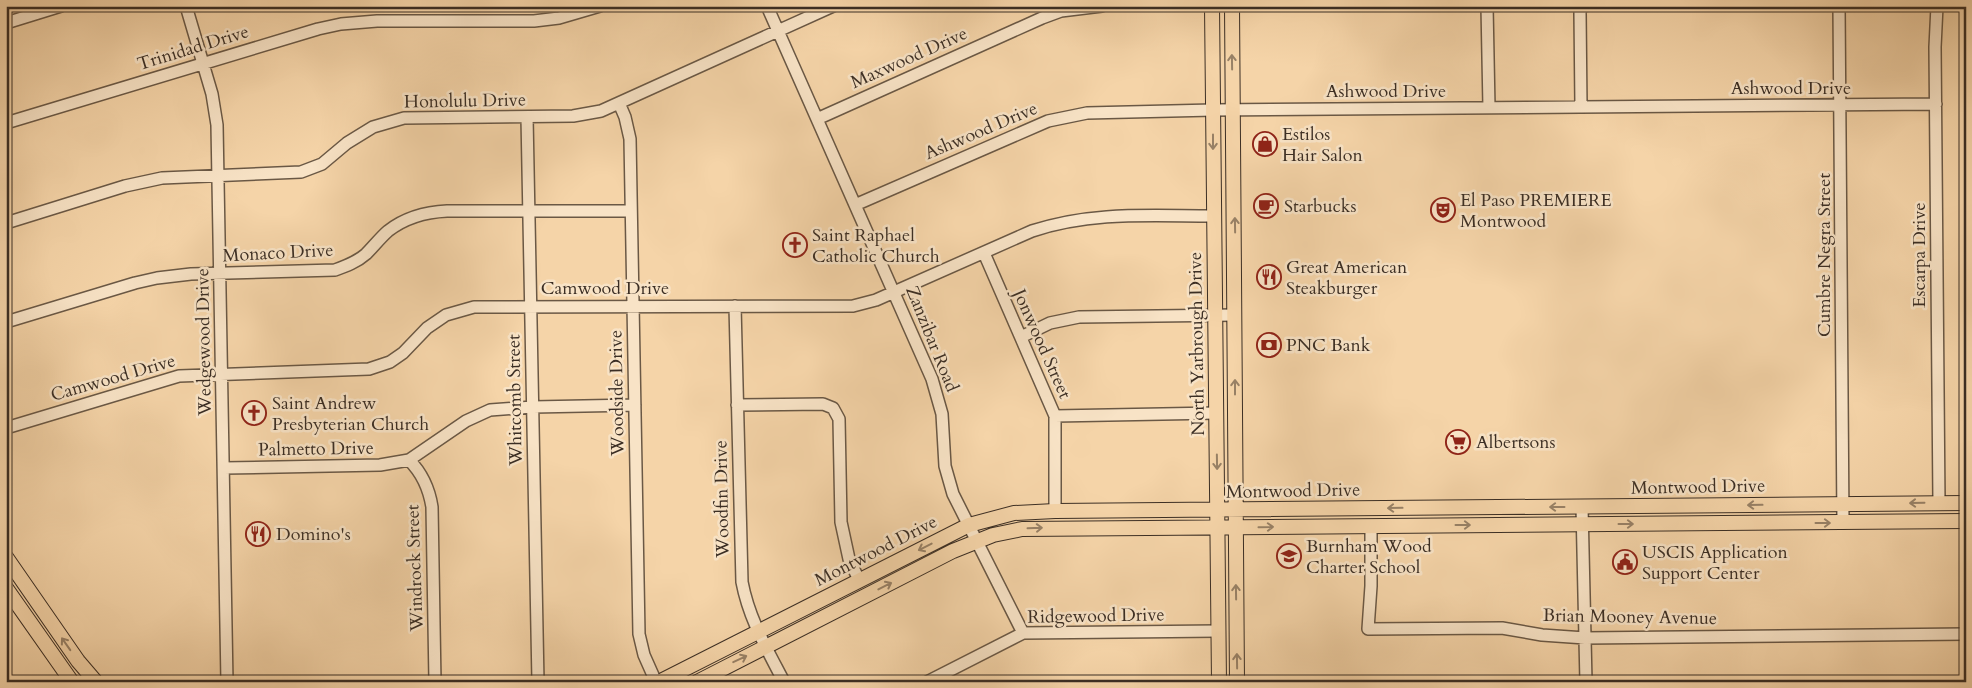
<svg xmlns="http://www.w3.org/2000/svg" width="1972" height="688" font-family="Cardo,serif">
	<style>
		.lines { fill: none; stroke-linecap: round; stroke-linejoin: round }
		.minor-casing { stroke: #6a5845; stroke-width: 14 }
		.major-casing { stroke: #3b2e24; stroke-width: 16 }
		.minor { stroke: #f8e3c6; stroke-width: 11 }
		.major { stroke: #f5d4a8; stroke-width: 14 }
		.oneway { stroke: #988166 }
		.labels { text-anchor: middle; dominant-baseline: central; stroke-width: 5; stroke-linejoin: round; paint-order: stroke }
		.street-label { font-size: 18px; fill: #3b2e24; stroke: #f8e3c6 }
		.poi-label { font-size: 18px; fill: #3b2e24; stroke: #f8e3c6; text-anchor: start }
	</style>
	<rect width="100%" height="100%" fill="#f5d4a8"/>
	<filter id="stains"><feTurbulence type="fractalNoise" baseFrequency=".004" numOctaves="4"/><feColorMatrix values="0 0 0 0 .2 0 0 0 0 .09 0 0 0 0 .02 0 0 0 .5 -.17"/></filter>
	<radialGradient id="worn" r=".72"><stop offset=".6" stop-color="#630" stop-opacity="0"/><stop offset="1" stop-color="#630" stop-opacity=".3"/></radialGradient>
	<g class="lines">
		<defs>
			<path id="minor" d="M186,6l26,88 5,31 10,557
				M767,6l165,373 10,35 3,52 8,28 70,139
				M1487,6l2,102
				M1839,6l4,517
				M1937,6l-2,41 4,456
				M6,23l55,-17
				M619,103l6,14 5,22 9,495 5,21 12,27
				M1581,107l-1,-95 2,-6
				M527,117l11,565
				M817,119l225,-101 19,-7 41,-5
				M6,123l312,-94 23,-5 36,-3h157l25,-3 41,-12
				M855,205l193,-84 39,-8 126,-3 723,-6
				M6,223l119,-37 37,-8 139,-6 21,-8 25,-21 26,-16 31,-9 169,-2 28,-5 232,-105
				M984,253l71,163v95
				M735,306l7,276c7,37 25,67 42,100
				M6,322l129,-39 22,-5 34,-4 144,-4c11,-4 22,-8 31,-16 8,-8 14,-16 22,-23 18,-14 37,-19 59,-20h184
				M1021,337l29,-14 29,-6 156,-2
				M737,405l86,-1 10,4 6,11 2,103 8,37 10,21
				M1055,416l161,-3
				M6,428l173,-52 190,-7 21,-7 13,-9 24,-25 19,-13 28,-8 379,-1 23,-6 156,-69c61,-20 118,-15 181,-15
				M409,460c13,13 20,28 23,47l3,175
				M224,468l156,-3 29,-5 57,-39 24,-11 43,-3 102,-2
				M1582,507l4,175
				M1371,526v60l-3,43 134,-1 40,7 43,3 381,-4
				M927,682l96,-49 195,-2"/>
			<path id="major" d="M1212,6l7,676
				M1232,6l5,676
				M6,557l72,104 18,21
				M6,588l66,94
				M659,682l310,-157 45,-12 41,-2 911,-8
				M697,682l256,-131 40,-16 29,-6 944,-8"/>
		</defs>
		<use href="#minor" class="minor-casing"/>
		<use href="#major" class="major-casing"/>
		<use href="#minor" class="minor"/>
		<use href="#major" class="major"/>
	</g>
	<defs><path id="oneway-shaft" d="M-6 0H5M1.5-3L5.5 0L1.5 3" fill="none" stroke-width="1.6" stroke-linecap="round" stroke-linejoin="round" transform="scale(1.25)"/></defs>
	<g class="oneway">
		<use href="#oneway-shaft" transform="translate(1232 62) rotate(-91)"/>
		<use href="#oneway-shaft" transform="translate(1213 142) rotate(90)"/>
		<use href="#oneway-shaft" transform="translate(1235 225) rotate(-91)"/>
		<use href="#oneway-shaft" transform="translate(1235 387) rotate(-90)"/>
		<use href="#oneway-shaft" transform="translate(1217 462) rotate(89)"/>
		<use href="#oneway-shaft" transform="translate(1917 503) rotate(179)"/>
		<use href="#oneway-shaft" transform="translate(1755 505) rotate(179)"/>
		<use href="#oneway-shaft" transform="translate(1557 507) rotate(180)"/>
		<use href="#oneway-shaft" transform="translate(1395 508) rotate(179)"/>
		<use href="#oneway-shaft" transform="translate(1823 523)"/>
		<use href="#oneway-shaft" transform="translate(1626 524)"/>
		<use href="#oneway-shaft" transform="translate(1463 525)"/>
		<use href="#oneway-shaft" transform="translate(1266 527) rotate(-1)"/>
		<use href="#oneway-shaft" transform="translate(1035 528) rotate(-2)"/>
		<use href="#oneway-shaft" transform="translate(925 547) rotate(153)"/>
		<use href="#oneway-shaft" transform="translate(885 586) rotate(-27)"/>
		<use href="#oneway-shaft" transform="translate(1236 592) rotate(-91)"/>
		<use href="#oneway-shaft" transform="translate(66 644) rotate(-125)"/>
		<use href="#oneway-shaft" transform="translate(740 659) rotate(-25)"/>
		<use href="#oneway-shaft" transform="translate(1237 661) rotate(-91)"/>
	</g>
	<defs>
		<symbol id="shop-ring" viewBox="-11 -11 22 22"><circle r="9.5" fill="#f8e3c6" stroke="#8f2418" stroke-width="1.5"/><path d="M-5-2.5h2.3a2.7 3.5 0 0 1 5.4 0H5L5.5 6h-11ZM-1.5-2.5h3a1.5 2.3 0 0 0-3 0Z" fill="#8f2418"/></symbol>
		<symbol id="cafe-ring" viewBox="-11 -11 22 22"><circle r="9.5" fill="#f8e3c6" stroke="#8f2418" stroke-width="1.5"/><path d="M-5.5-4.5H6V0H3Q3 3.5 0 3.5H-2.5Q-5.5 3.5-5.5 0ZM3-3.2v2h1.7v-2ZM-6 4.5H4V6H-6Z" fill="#8f2418"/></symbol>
		<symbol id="theatre-ring" viewBox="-11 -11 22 22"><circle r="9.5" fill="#f8e3c6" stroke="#8f2418" stroke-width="1.5"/><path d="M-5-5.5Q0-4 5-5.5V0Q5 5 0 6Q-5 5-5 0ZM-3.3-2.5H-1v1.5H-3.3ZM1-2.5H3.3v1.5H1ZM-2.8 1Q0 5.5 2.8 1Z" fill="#8f2418"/></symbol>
		<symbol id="church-ring" viewBox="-11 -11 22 22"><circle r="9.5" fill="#f8e3c6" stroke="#8f2418" stroke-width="1.5"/><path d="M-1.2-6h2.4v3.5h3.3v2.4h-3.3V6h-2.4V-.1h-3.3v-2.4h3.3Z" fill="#8f2418"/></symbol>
		<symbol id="restaurant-ring" viewBox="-11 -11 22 22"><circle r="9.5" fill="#f8e3c6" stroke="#8f2418" stroke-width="1.5"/><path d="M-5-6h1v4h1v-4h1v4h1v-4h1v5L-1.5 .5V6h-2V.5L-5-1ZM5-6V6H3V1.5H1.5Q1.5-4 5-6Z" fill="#8f2418"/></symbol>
		<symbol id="bank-ring" viewBox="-11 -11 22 22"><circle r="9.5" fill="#f8e3c6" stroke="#8f2418" stroke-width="1.5"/><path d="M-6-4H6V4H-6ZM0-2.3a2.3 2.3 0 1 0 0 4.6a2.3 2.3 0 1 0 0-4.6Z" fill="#8f2418"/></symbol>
		<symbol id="supermarket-ring" viewBox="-11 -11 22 22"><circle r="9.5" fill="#f8e3c6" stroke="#8f2418" stroke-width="1.5"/><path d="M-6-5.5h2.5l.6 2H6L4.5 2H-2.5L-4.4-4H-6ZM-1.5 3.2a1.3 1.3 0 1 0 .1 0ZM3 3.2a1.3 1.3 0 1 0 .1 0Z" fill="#8f2418"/></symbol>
		<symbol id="school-ring" viewBox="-11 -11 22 22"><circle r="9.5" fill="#f8e3c6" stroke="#8f2418" stroke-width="1.5"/><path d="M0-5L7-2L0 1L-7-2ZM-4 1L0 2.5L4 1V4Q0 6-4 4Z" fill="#8f2418"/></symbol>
		<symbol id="civic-ring" viewBox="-11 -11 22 22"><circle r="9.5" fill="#f8e3c6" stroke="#8f2418" stroke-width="1.5"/><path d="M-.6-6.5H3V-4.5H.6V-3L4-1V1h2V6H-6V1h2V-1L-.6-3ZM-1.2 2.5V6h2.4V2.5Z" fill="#8f2418"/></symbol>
	</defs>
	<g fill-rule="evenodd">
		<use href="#shop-ring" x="1251" y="130" width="28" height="28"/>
		<use href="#cafe-ring" x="1252" y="192" width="28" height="28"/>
		<use href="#theatre-ring" x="1429" y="196" width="28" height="28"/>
		<use href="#church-ring" x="781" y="231" width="28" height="28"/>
		<use href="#restaurant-ring" x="1255" y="263" width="28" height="28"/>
		<use href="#bank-ring" x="1255" y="331" width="28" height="28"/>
		<use href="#church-ring" x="240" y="399" width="28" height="28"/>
		<use href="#supermarket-ring" x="1444" y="428" width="28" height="28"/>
		<use href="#restaurant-ring" x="244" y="520" width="28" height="28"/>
		<use href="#school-ring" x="1275" y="542" width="28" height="28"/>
		<use href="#civic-ring" x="1611" y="548" width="28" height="28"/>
	</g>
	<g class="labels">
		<g class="street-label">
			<text transform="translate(193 48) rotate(-17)">Trinidad Drive</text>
			<text transform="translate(909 58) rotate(-24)">Maxwood Drive</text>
			<text x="1791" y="88">Ashwood Drive</text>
			<text x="1386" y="91">Ashwood Drive</text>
			<text transform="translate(465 101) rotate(-1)">Honolulu Drive</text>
			<text transform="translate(981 131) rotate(-23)">Ashwood Drive</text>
			<text transform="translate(278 253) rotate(-3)">Monaco Drive</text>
			<text transform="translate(1824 255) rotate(-90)">Cumbre Negra Street</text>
			<text transform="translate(1919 255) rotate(-90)">Escarpa Drive</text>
			<text x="605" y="288">Camwood Drive</text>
			<text transform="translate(932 339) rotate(68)">Zanzibar Road</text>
			<text transform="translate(204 342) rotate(-91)">Wedgewood Drive</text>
			<text transform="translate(1042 344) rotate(66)">Jonwood Street</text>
			<text transform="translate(1197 344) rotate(-91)">North Yarbrough Drive</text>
			<text transform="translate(113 378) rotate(-16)">Camwood Drive</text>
			<text transform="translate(617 393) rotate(-91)">Woodside Drive</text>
			<text transform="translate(515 400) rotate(-91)">Whitcomb Street</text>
			<text transform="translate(316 449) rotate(-1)">Palmetto Drive</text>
			<text transform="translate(1698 487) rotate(-1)">Montwood Drive</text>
			<text transform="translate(1293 491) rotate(-1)">Montwood Drive</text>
			<text transform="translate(722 499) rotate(-91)">Woodfin Drive</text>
			<text transform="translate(876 551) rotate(-27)">Montwood Drive</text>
			<text transform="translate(415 568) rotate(-92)">Windrock Street</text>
			<text transform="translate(1096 616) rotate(-1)">Ridgewood Drive</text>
			<text transform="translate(1630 617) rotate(1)">Brian Mooney Avenue</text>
		</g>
		<g class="poi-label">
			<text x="1282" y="134">Estilos<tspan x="1282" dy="21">Hair Salon</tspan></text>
			<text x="1460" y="200">El Paso PREMIERE<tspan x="1460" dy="21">Montwood</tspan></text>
			<text x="1284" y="206">Starbucks</text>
			<text x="812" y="235">Saint Raphael<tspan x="812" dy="21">Catholic Church</tspan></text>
			<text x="1286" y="267">Great American<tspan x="1286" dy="21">Steakburger</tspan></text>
			<text x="1286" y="345">PNC Bank</text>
			<text x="272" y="403">Saint Andrew<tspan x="272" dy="21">Presbyterian Church</tspan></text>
			<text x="1476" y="442">Albertsons</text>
			<text x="276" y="534">Domino's</text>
			<text x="1306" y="546">Burnham Wood<tspan x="1306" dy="21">Charter School</tspan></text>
			<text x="1642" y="552">USCIS Application<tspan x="1642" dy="21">Support Center</tspan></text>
		</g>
	</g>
	<rect width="1972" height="688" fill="none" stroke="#f5d4a8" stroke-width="25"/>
	<rect x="8" y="8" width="1957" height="673" fill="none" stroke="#3b2e24" stroke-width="2.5"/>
	<rect x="12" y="12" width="1947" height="663" fill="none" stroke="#3b2e24"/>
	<rect width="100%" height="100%" filter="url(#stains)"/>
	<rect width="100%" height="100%" fill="url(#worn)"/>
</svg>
